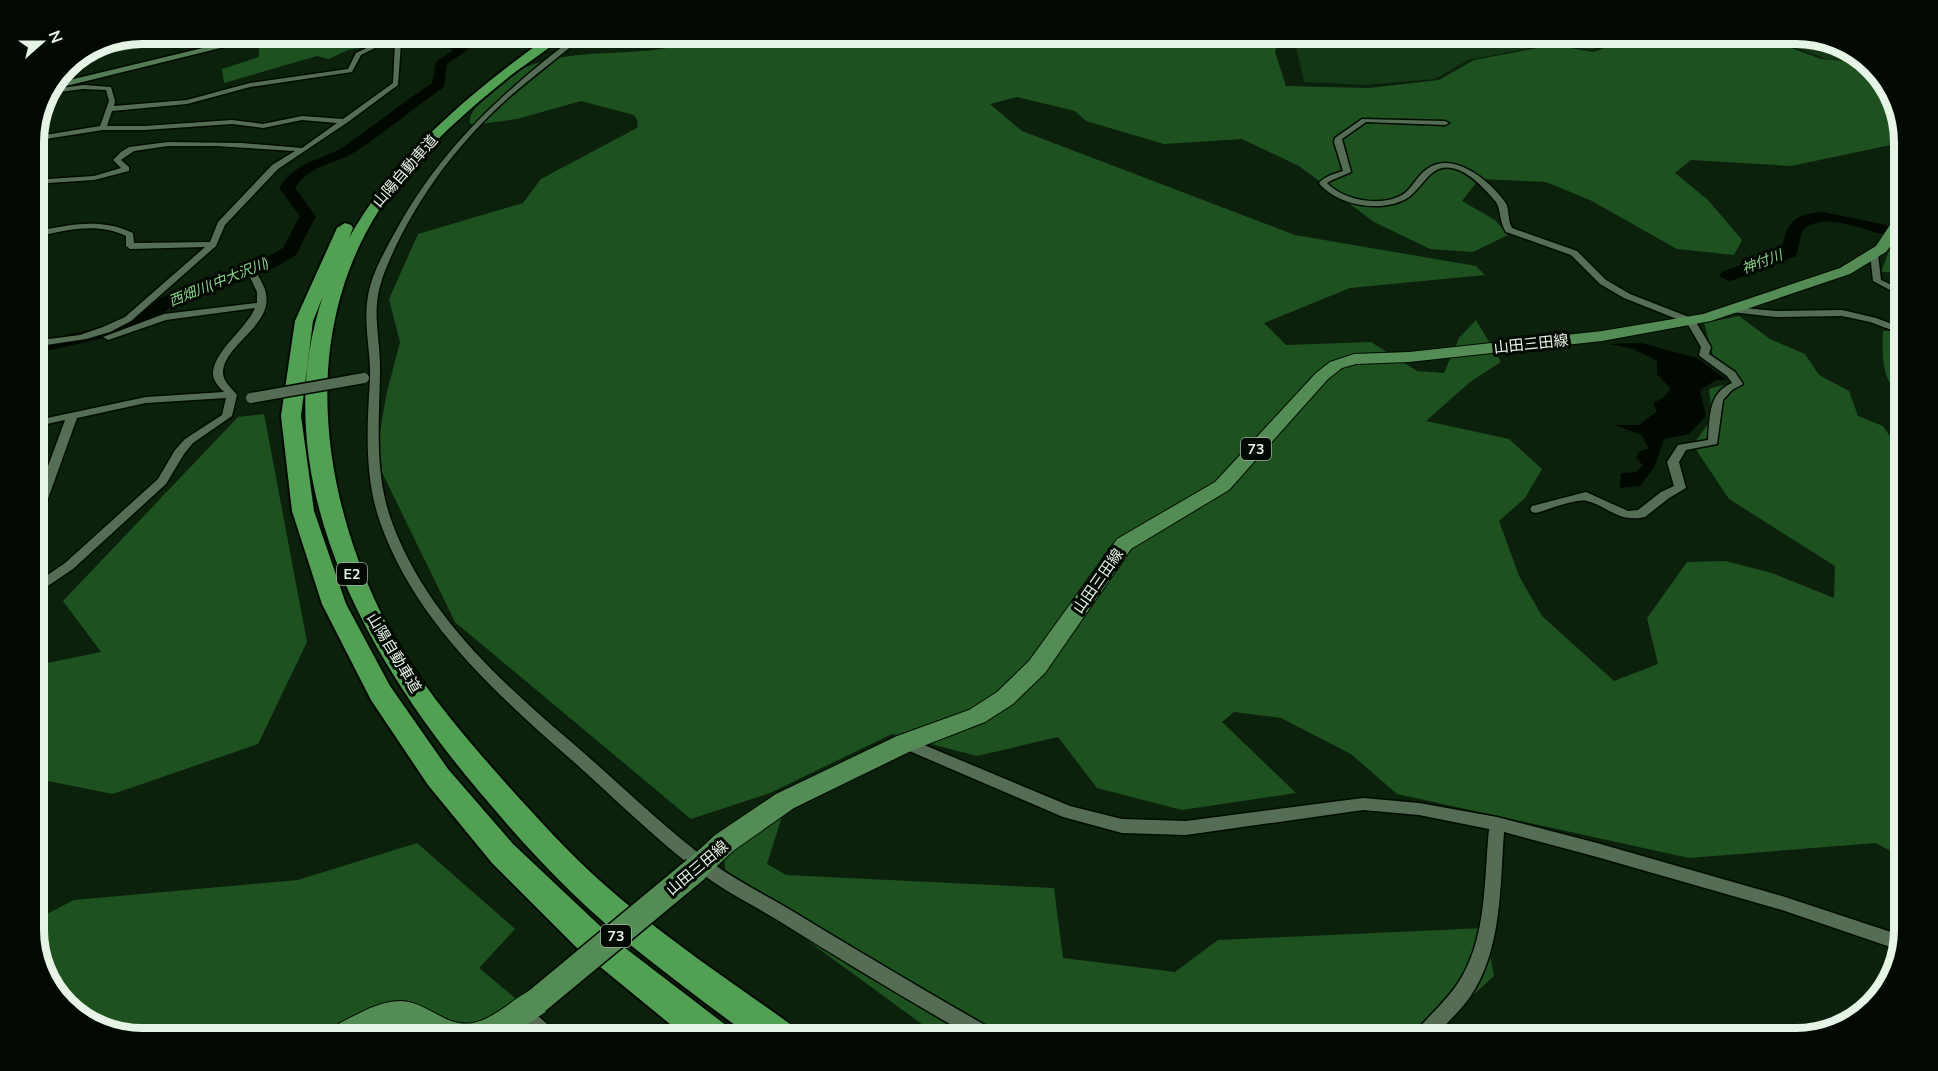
<svg xmlns="http://www.w3.org/2000/svg" width="1938" height="1071" font-family="'Nunito Sans','Noto Sans JP',sans-serif">
	<style>
		.green { fill: #143816 }
		.forest { fill: #1e5120 }
		.water { fill: #000800 }
		.lines { fill: none; stroke-linecap: round; stroke-linejoin: round }
		.river { fill: #000800; fill-rule: evenodd }
		.street-casing { stroke: #000a00; stroke-width: 3 }
		.secondary-casing { stroke: #000a00; stroke-width: 3 }
		.primary-casing { stroke: #000a00; stroke-width: 2 }
		.highway-casing { stroke: #000a00; stroke-width: 4 }
		.street { fill: #556d54; fill-rule: evenodd }
		.secondary { fill: #547c54; fill-rule: evenodd }
		.primary { fill: #538c54; fill-rule: evenodd }
		.highway { fill: #52a054; fill-rule: evenodd }
		.street-bridge-casing { stroke: #000a00; stroke-width: 13; stroke-linecap: butt }
		.primary-bridge-casing { stroke: #000a00; stroke-width: 29; stroke-linecap: butt }
		.street-bridge { stroke: #556d54; stroke-width: 10 }
		.primary-bridge { stroke: #538c54; stroke-width: 26 }
		.labels { text-anchor: middle; dominant-baseline: central; stroke-width: 6; stroke-linejoin: round; paint-order: stroke }
		.far-water-label { font-size: 14px; font-style: italic; fill: #8ad38a; stroke: #020802 }
		.shield { fill: #020802; stroke: #a2ada1; stroke-width: 1.5 }
		.shield-label { font-size: 14px; font-weight: bold; fill: #e6f4e5 }
		.street-label { font-size: 15px; fill: #e6f4e5; stroke: #020802 }
		.rim { fill: none; stroke: #e6f4e5; stroke-width: 8 }
	</style>
	<rect width="100%" height="100%" fill="#0c210c"/>
	<path class="green" d="M1293,33h503l54,14 14,15 -38,-3 -49,-19 -77,-5 -7,8 -38,-3 -47,4 -16,6 -42,-6 -82,16 -33,19 -70,6 -61,-3z"/>
	<path class="forest" d="M142,33h88l-156,26 27,-18z
		M288,33h100l-14,4 -9,10 -17,3 -19,9 -12,-3 -93,27 -2,-14 37,-12v-9l-4,-5z
		M688,33h593l-6,19 11,34 83,2 70,-8 35,-20 79,-15 40,7 20,-7 45,-3 41,3 7,-9 69,6 46,17 45,4 24,24 15,55 -114,24 -100,-6 -16,13 33,27 34,40 -8,15 -57,-6 -87,-49 -44,-18 -67,-3 -17,22 33,19 13,15 -35,17 -43,-3 -56,-27 -75,-56 -57,-27 -78,5 -78,-23 -11,-10 -58,-14 -27,7 32,27 273,104 181,31 9,9 -135,13 -86,35 22,22 85,-3 46,29 27,2 15,-35 17,-18 25,42 -31,20 -44,39 83,18 33,30 -17,29 -26,23 20,55 23,40 72,65 44,-17 -11,-46 40,-56 38,-1 47,12 62,25 1,-32 -106,-67 -36,-54 19,-27 -3,-29 26,-7 -22,-26 -9,-33 35,-7 31,23 35,15 14,21 30,16 9,25 25,10 10,15 12,5v413l-29,-16 -187,15 -292,-64 -46,-40 -70,-36 -47,-6 -12,10 74,71 -114,17 -85,-22 -39,-51 -81,19 -85,-22 -122,59 -79,26 -236,-197 -80,-164 12,-66 13,-50 -11,-43 29,-65 105,-31 18,-24 96,-51 1,-6 -4,-7 -53,-14 -64,18 -43,6 -4,-2c-1,-13 11,-20 20,-28 11,-9 23,-22 36,-28 51,-21 114,-8 168,-25l1,-5z
		M1905,233v40l-24,-1 10,-26 5,-1z
		M1905,329v70c-24,-16 -23,-42 -22,-68z
		M264,414l43,228 -49,102 -145,50 -80,-16v-112l68,-14 -38,-51 175,-184z
		M784,810l-17,54 19,11 268,13 9,70 112,14 43,-32 267,-12 9,48 -68,62h-485l-215,-157 -2,-26z
		M417,843l98,86 -36,39 84,70h-421l-54,-14 -37,-35 -18,-53v-15l41,-21 224,-20z"/>
	<path class="water" d="M1602,33h163l3,5 -4,4 -21,-7 -39,-1 -6,6 -68,-2 -21,2 -13,7h-11l-57,-4 69,-3z
		M1627,343h14l56,15 30,22h-11l-16,10 6,26 -17,18 -25,5 -9,27 -15,20 -20,2 1,-15 15,-1 7,-7 -7,-7 3,-6 10,-4 -8,-13 -26,-10h24l18,-14 -4,-8 10,-5 8,-9 -14,-15v-13l-23,-12 -25,-5z"/>
	<g class="lines">
		<path class="river" d="M444,33h14l-5,8 16,8 -22,15 -3,23c-29,20 -57,44 -86,63 -21,14 -49,15 -63,38l21,28 -20,39 -20,12 -104,40 -41,25 -98,22v-12l85,-18 40,-25 106,-40 19,-11 17,-32 -21,-28c20,-30 43,-26 70,-45 28,-20 55,-41 83,-60l4,-21 17,-12 -9,-4 -5,-8z
			M1823,212l64,13 2,4 -8,5c-23,-6 -59,-23 -79,-3l-6,25 -62,24 -6,1 -9,-5 3,-4 60,-23c5,-28 13,-35 41,-37z
			M1901,230l4,1v10l-10,-2 -2,-4z"/>
		<defs>
			<path id="street" d="M405,33h7l-11,10 -3,42 -50,37 -70,47 -53,56 -9,21 -85,75 -21,11 -24,7 -53,8v-6l47,-6 23,-8 22,-10 80,-70 -75,2 -4,-3v-10c-30,-15 -62,-5 -93,1v-5c34,-7 67,-15 100,1l1,10 76,-1 8,-20 54,-57 23,-14 -79,-5h-48l-34,5 -13,9 8,7v4l-35,9 -61,4v-4l61,-4 27,-8 -8,-8 8,-8 8,-5 39,-5 73,1 61,5 35,-25 -35,-3 -39,8 -31,-4 -87,6h-42l-70,11v-4l67,-11 9,-25 -3,-11 -23,-1 -31,4 2,-4 29,-4 28,2 4,14 -1,5 73,-6 63,-17 98,-14 8,-16 17,-8 4,-6 25,-4zM397,40l-2,2 -2,41 -50,36 -41,-3 -39,8 -31,-4 -87,6h-38l5,-15 75,-7 63,-17 102,-15 9,-17 16,-8 4,-5z
				M580,33h7c-26,23 -54,43 -80,66 -51,46 -93,103 -120,167 -19,44 -6,65 -7,108 -1,51 -6,102 13,151 35,92 109,158 183,221 45,39 88,82 136,117 24,17 51,31 77,46 69,42 138,83 208,123l3,6h-26c-66,-38 -131,-77 -195,-117 -26,-16 -53,-29 -77,-47 -48,-35 -90,-79 -135,-118 -75,-66 -153,-137 -187,-234 -16,-46 -13,-95 -10,-143 1,-28 -7,-55 -2,-83 4,-24 18,-47 30,-69 46,-82 108,-138 182,-194z
				M1362,119l83,2 4,2 -4,2 -79,-3 -24,17 9,33 -21,9 -3,2c17,18 57,25 78,10 8,-7 13,-18 22,-24 26,-19 63,12 78,33 5,7 2,18 7,26l65,23 29,29 24,14 64,25 17,28 -2,7 26,18 8,12 -11,6 -9,10 -6,44 -31,6 -7,12 7,26 -17,10 -24,19c-26,6 -36,-10 -58,-16 -10,-3 -40,9 -51,12l-4,-1 -2,-3 2,-3 54,-14 42,19 10,-1 23,-18 13,-6 -7,-24 11,-17 30,-5c2,-23 0,-47 24,-57l-5,-7 -26,-19 -2,-2 2,-8 -14,-24 -63,-25 -24,-14 -29,-29 -65,-23c-7,-10 -5,-23 -10,-30 -14,-17 -43,-48 -65,-28 -8,7 -14,17 -22,23 -25,17 -72,9 -90,-14 6,-7 15,-9 24,-12l-9,-29 1,-4z
				M1874,251l4,3 3,26 24,11v7l-32,-17 -3,-27z
				M252,270c6,3 8,9 11,15 18,37 -37,56 -40,86 -1,10 9,17 14,24l-5,21 -39,27 -9,11 -18,30 -93,85 -40,27v-11l32,-22 93,-84 17,-29 10,-11 37,-24 4,-17 -80,5 -69,15 -33,92 -7,9 -4,1v-13l32,-87 -32,7v-6l113,-24 78,-5c-5,-5 -12,-12 -11,-20 2,-22 33,-43 42,-64l-89,12 -55,19 -3,1 -5,-3 61,-23 93,-11v-11l-9,-19z
				M1734,307l42,4 66,-1 34,8 29,11v6l-35,-13 -28,-6 -66,1 -45,-5 -2,-2z
				M905,737l165,69 52,13 64,2 177,-23 56,5 78,14 100,26 185,53 121,40 -4,14 -117,-40 -185,-53 -93,-25c-4,55 -2,118 -34,165 -11,15 -25,28 -37,41h-21l3,-6c14,-16 31,-31 43,-49 29,-43 26,-104 31,-154l-70,-14 -56,-5 -177,25 -64,-2 -59,-16 -163,-70 -2,-4 2,-4z
				M519,1005c13,5 33,20 38,33h-23l-21,-18 -3,-6 3,-6z"/>
			<path id="secondary" d="M265,33h16l-227,56 3,-6z"/>
			<path id="primary" d="M1905,216v11l-19,25 -36,22 -139,47 -109,20 -193,21 -53,2 -14,4 -14,11 -99,111 -98,59 -86,124 -32,31 -28,18 -72,28 -119,58 -61,43 -29,27 -9,4 -9,-4 -4,-8 4,-8 29,-27 61,-41 121,-58 72,-26 28,-18 32,-31 88,-122 98,-57 101,-109 14,-11 24,-8 55,-2 193,-21 101,-17 137,-46 36,-22 14,-21z
				M537,987l10,4 4,10 -4,10 -40,27h-85c-28,-18 -29,-2 -54,0 -13,1 -26,0 -39,0l5,-10 6,-5c18,-9 39,-22 60,-22 27,0 45,27 73,22 24,-5 42,-27 64,-36z"/>
			<path id="highway" d="M553,33h13c-16,16 -38,29 -56,43 -47,38 -95,80 -129,131 -80,123 -62,276 -2,402 33,67 82,124 132,180 28,31 57,63 88,91 60,54 128,99 194,146l5,12c-13,0 -30,3 -43,0 -8,-2 -17,-11 -24,-16 -30,-22 -59,-44 -88,-67 -58,-46 -107,-96 -154,-152 -117,-135 -228,-322 -166,-507l-10,25 -12,95 13,95 32,93 44,82 58,83 65,75 103,97 111,85 5,12h-45l-111,-91 -84,-84 -64,-78 -57,-85 -49,-96 -30,-93 -11,-95 14,-95 42,-93 8,-5 6,2 2,3 -4,10c49,-87 124,-147 204,-205z"/>
		</defs>
		<use href="#street" class="street-casing"/>
		<use href="#secondary" class="secondary-casing"/>
		<use href="#primary" class="primary-casing"/>
		<use href="#highway" class="highway-casing"/>
		<use href="#street" class="street"/>
		<use href="#secondary" class="secondary"/>
		<use href="#primary" class="primary"/>
		<use href="#highway" class="highway"/>
		<defs>
			<path id="street-bridge" d="M251,398l113,-20"/>
			<path id="primary-bridge" d="M537,1001l158,-131"/>
		</defs>
		<use href="#street-bridge" class="street-bridge-casing"/>
		<use href="#primary-bridge" class="primary-bridge-casing"/>
		<use href="#street-bridge" class="street-bridge"/>
		<use href="#primary-bridge" class="primary-bridge"/>
	</g>
	<g class="labels">
		<g class="far-water-label">
			<text transform="translate(1762 262) rotate(-21)">神付川</text>
			<text transform="translate(219 282) rotate(-22)">西畑川(中大沢川)</text>
		</g>
		<g class="shield">
			<rect x="1241" y="438" width="30" height="22" rx="4.5"/>
			<rect x="337" y="563" width="30" height="22" rx="4.5"/>
			<rect x="601" y="925" width="30" height="22" rx="4.5"/>
		</g>
		<g class="shield-label">
			<text x="1256" y="449">73</text>
			<text x="352" y="574">E2</text>
			<text x="616" y="936">73</text>
		</g>
		<g class="street-label">
			<text transform="translate(405 171) rotate(-49)">山陽自動車道</text>
			<text transform="translate(1531 344) rotate(-6)">山田三田線</text>
			<text transform="translate(1098 581) rotate(-55)">山田三田線</text>
			<text transform="translate(394 653) rotate(59)">山陽自動車道</text>
			<text transform="translate(697 868) rotate(-40)">山田三田線</text>
		</g>
	</g>
	<path d="M0 0H1938V1071H0ZM142 44H1796A98 98 0 0 1 1894 142V930A98 98 0 0 1 1796 1028H142A98 98 0 0 1 44 930V142A98 98 0 0 1 142 44Z" fill="#020802" fill-rule="evenodd"/>
	<path class="rim" d="M142 44H1796A98 98 0 0 1 1894 142V930A98 98 0 0 1 1796 1028H142A98 98 0 0 1 44 930V142A98 98 0 0 1 142 44Z"/>
	<g transform="translate(42 42) rotate(69)" stroke="#020802" stroke-width="4.5" paint-order="stroke">
	<path d="M0-4.5L10 22L0 15L-10 22Z" fill="#e6f4e5"/>
	<text y="-9" font-size="16" font-weight="bold" text-anchor="middle" fill="#e6f4e5">N</text>
	</g>
</svg>
